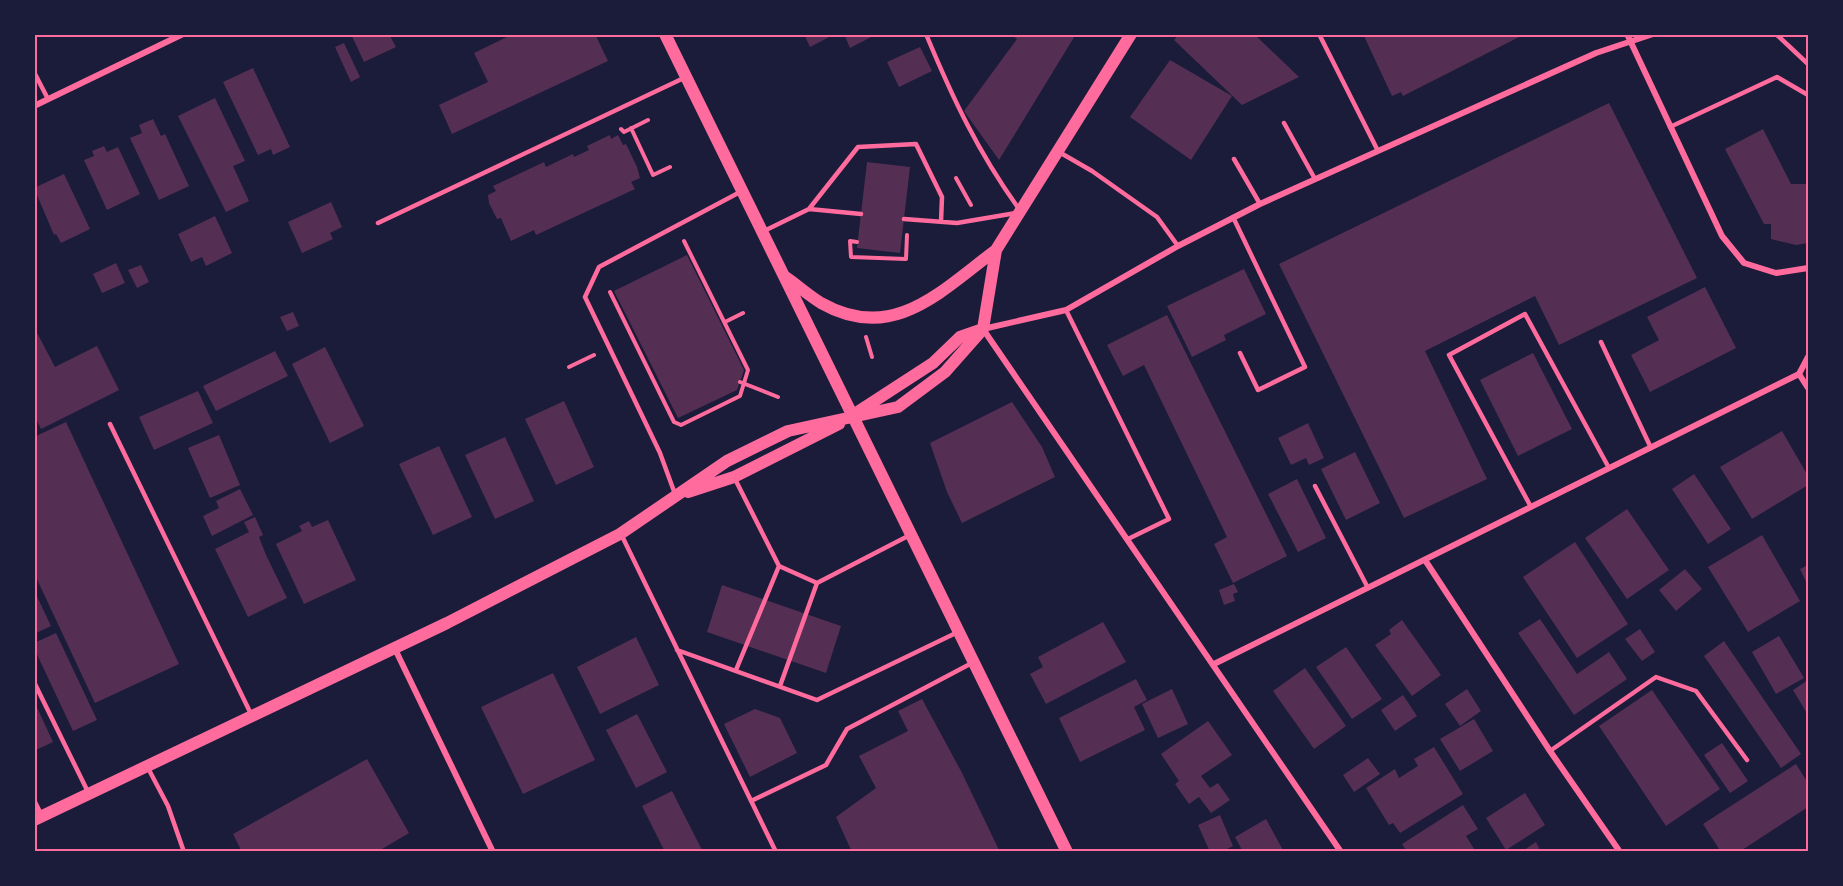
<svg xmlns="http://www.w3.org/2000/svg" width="1843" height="886" font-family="Georgia,serif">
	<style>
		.building { fill: #542f53 }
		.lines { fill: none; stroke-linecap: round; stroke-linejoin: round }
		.path { stroke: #ff6b9d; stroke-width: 4 }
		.service { stroke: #ff6b9d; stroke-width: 4.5 }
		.minor { stroke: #ff6b9d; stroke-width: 6 }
		.secondary { stroke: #ff6b9d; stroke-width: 12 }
		.neatline { fill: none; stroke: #ff6b9d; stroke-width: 2 }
	</style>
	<rect width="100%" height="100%" fill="#1b1b3a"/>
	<path class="building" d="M351,34h38l7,13 -32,15z
		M513,34h82l13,27 -156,73 -13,-29 49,-23 -14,-29z
		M804,34h31l-25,13z
		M844,34h33l-27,14z
		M1010,34h66l-77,126 -35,-49 53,-72z
		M1179,34h75l45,43 -57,28 -68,-65z
		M1363,34h162l-122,62 -2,-4 -9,4z
		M344,43l16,34 -9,5 -16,-35z
		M920,47l12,24 -33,16 -12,-25z
		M1170,60l62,36 -41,64 -61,-43z
		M253,68l37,79 -17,8 -2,-6 -13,6 -35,-73z
		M215,98l30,63 -12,5 16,35 -23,11 -48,-96z
		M1609,103l88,175 -138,67 -24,-49 -110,55 62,128 -83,39 -125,-254z
		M153,119l8,17 4,-2 24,52 -30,14 -29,-62 12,-5 -3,-8z
		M1763,129l28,55h15l2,-3v62l-12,2 -25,-6v-15h-7l-39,-75z
		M610,135l1,4 7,-4 5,10 3,-1 11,23 3,11 -9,4 4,7 -99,46 -2,-5 -23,11 -10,-23 -4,1 -8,-16 -1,-8 8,-4 -3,-5 51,-24 2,5 27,-13 1,3 15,-7 -2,-4z
		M104,146l3,6 11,-5 22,47 -33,16 -23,-50 10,-4 -2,-5z
		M867,162l43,5 -10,86 -43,-5z
		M64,174l26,55 -29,14 -5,-9 -2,1 -20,-47z
		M331,202l11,25 -12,6 3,6 -31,14 -14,-31z
		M215,216l17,37 -26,13 -4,-9 -11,5 -13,-28z
		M687,255l57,115 -7,20 -59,28 -64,-127z
		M116,263l9,20 -23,10 -9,-19z
		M141,265l8,17 -12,6 -9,-18z
		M1244,269l22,45 -42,21 2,5 -34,17 -25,-51z
		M1705,287l31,61 -86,44 -19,-37 28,-15 -12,-23z
		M293,312l6,14 -12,5 -7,-14z
		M1167,315l120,241 -54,27 -19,-39 13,-7 -83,-172 -21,11 -16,-31z
		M34,327l21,40 42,-21 22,44 -78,39 -7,-14z
		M325,347l39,79 -34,17 -38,-79z
		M275,351l13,25 -72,35 -13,-25z
		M1533,353l39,76 -54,27 -38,-76z
		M198,391l15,32 -59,27 -15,-33z
		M564,401l30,66 -38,18 -31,-66z
		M1012,402l30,45 13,30 -93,46 -15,-31 -17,-49z
		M66,422l113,242 -84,39 -61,-130v-136z
		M1308,423l16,35 -15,7 -3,-7 -15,7 -13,-27z
		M1782,431l26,45v9l-56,34 -32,-52z
		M219,435l21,50 -30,13 -22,-50z
		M505,437l29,64 -39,18 -30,-64z
		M439,446l33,71 -39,18 -34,-71z
		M1355,452l25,51 -34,17 -25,-51z
		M1694,474l37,55 -23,15 -36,-55z
		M1297,479l29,59 -28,14 -30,-58z
		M240,489l13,26 -41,21 -9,-20 16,-8 -3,-7z
		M1627,509l42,61 -42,29 -42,-61z
		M255,517l8,18 -4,2 7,18 21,43 -39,19 -33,-68 34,-17 -5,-10z
		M328,520l28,60 -52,24 -28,-60 26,-13 -3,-5 10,-5 3,6z
		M1762,535l38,66 -52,31 -40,-65z
		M1575,542l53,82 -51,34 -54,-81z
		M1808,565v21l-8,-17z
		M1685,569l17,20 -26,22 -17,-21z
		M1234,584l4,8 -5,2 2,7 -11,4 -5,-15z
		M722,585l119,41 -15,47 -119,-41z
		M34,590l17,36 -17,8z
		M1540,619l37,55 32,-22 18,27 -53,36 -56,-82z
		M1402,620l39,55 -29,21 -37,-51 16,-11 -2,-4z
		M1103,622l23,40 -80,42 -16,-30 13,-7 -5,-10z
		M1640,629l15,23 -13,9 -17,-22z
		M56,633l41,87 -24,11 -39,-83v-5z
		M1779,636l25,42 -28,16 -24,-42z
		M636,637l23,48 -59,29 -23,-47z
		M1724,641l77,113 -20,14 -77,-112z
		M1346,647l36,52 -30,20 -36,-52z
		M1305,668l41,58 -32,23 -41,-58z
		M553,673l42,87 -72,34 -42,-87z
		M1136,679l11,21 -13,7 11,23 -65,32 -21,-44z
		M1808,680v35l-15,-25z
		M1172,689l16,35 -30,14 -16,-34z
		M1467,689l14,22 -21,15 -15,-22z
		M1652,690l68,99 -54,37 -67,-100z
		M1403,695l14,21 -22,15 -14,-21z
		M922,699l39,72 39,81h-148l-16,-35 40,-29 -17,-32 49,-25 -10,-20z
		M34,701l19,41 -19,9z
		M755,709l25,9 17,35 -47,24 -26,-53z
		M637,714l30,58 -31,16 -30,-58z
		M1474,719l19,32 -33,20 -20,-32z
		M1208,721l24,34 -31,21 9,12 8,-5 12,17 -19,13 -12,-16 -10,7 -14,-20 4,-3 -18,-27z
		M1722,743l26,38 -18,12 -26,-38z
		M1434,747l29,47 -63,39 -7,-10 -4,2 -23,-37 29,-19 4,9 19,-12 -4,-7z
		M1368,758l12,16 -26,18 -11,-17z
		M367,759l42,74 -32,19h-135l-9,-18z
		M1796,764l12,19v24l-69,45h-18l-18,-28z
		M672,791l30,59 -4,2h-33l-23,-46z
		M1525,793l20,32 -39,25 -20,-32z
		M1463,805l15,24 -12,7 10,16h-69l-5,-8z
		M1220,815l13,31 -12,6h-11l-12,-27z
		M1266,819l18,33h-41l-8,-15z
		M1536,842l5,10h-20z"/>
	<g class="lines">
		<path class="path" d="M631,128l22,47 17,-8
			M621,129l3,3 24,-12
			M956,178l15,27
			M857,242l-7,-1 1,16 55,2 1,-24
			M610,292l64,130 7,3 59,-29 8,-26 -64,-129
			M725,322l18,-9
			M866,337l6,20
			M569,367l25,-12
			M740,382l38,15"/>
		<path class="service" d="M926,34c27,65 52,118 93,175
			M1319,34l59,117
			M1776,34l32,30
			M34,72l14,27
			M1284,123l31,56
			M1670,127l107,-50 31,18
			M1059,152l33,19 65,46 21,29
			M1234,159l26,45
			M809,209l52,5
			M1233,217l72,150 -47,23 -18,-37
			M904,219l53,4 59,-10
			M378,223l308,-146
			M764,231l45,-22 49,-62 58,-3 26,53 -1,25
			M1066,310l103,209 -41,20
			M1601,342l50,106
			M110,424l141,290
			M735,479l44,87 38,17
			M1315,486l53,102
			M675,494l-15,-41 -75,-156 14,-30 143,-76
			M1531,507l-82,-152 76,-41 84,154
			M622,536l154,316
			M677,650l140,50 141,-68
			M736,670l43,-104
			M34,682l54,110
			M780,686l37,-103 93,-48
			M1550,751l106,-74 40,14 51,69
			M148,768l20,38 16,46
			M34,800l7,14
			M751,801l75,-36 21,-36 125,-66"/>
		<path class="minor" d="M1627,34l95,202 22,27 32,10 32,-5
			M34,106l149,-72
			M1799,374l9,14
			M1425,560l125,191 70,101
			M395,649l98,203
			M1214,664l585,-290 9,-17
			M1341,852l-358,-523 83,-19 112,-64 82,-42 336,-151 57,-19"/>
		<path class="secondary" d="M665,34l402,818
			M784,276c12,8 24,19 37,27 72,41 120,-12 175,-53
			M856,413l77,-50 27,-26 23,-8
			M688,492l46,-15 105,-53
			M34,820l413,-197 173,-89 107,-73 61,-30 110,-24 47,-35 38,-43 13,-79 135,-216"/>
	</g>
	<rect width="1843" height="886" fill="none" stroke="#1b1b3a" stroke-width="72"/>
	<rect x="36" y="36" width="1771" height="814" class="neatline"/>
</svg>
